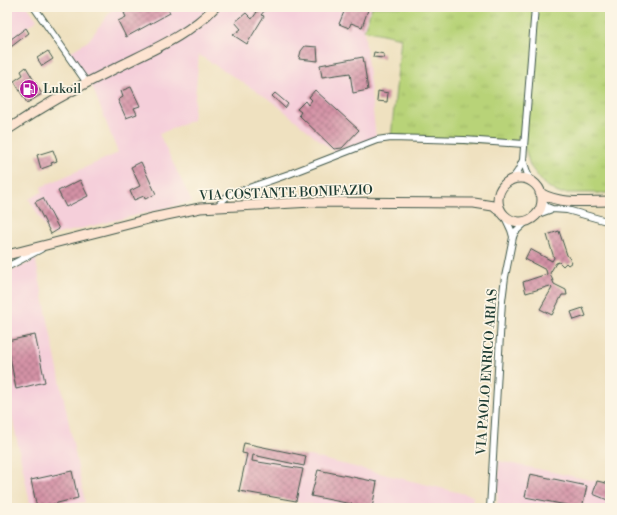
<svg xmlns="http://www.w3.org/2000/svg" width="617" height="515" font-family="'Libre Bodoni',serif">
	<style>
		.built { fill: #f5cfda }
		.grass { fill: url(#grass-tufts); stroke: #6c8856 }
		.building { fill: url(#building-cross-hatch) }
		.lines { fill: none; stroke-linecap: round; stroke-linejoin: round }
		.street-casing { stroke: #3e5649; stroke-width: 8 }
		.secondary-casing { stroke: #3e5649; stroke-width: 11 }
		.street { stroke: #fff; stroke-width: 6 }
		.secondary { stroke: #fde4d1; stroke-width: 9 }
		.labels { text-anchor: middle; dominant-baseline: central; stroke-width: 3.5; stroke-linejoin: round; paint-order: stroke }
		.poi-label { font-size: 13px; fill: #1f3d34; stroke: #fcf5e5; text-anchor: start }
		.street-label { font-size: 13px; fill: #1f3d34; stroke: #fcf5e5 }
	</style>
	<defs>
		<pattern id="grass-tufts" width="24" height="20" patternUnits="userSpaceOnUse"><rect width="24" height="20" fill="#b8d378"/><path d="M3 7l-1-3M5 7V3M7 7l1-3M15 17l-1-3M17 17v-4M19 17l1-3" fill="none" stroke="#9eb668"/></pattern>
		<pattern id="building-cross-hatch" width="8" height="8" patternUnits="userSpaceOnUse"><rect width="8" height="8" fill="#d492a6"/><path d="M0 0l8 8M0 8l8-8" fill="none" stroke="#ab7888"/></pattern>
	</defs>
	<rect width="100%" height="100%" fill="#fcf5e5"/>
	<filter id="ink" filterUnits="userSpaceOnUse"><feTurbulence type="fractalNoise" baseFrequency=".025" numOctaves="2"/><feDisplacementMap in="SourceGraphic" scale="8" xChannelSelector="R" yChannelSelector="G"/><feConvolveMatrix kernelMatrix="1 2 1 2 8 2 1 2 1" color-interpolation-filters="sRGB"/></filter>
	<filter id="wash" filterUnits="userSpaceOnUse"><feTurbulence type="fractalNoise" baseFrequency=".012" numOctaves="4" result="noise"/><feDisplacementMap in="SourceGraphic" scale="16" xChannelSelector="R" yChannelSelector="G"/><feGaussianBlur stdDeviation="0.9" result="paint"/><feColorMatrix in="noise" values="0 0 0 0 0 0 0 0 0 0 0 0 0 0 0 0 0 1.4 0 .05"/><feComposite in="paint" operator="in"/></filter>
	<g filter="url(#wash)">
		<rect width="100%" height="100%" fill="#efe1c0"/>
		<path class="built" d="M7,7h21l9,13 -30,22z
			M114,7h258l-8,23 12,108 -41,15 -63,-52 -73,-46 -6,65 -34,14 33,68 -142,34 -21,-37 13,-7 -1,-5 77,-34 -26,-67 -22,-34 18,-11z
			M35,257l50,245 -29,6h-25l-24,-116v-119l24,-11 -1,-4z
			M244,443l62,13h4l163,40 -2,12h-140l-92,-17z
			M499,461l111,23v24h-113z"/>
		<path class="grass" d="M372,7h238v186h-52l-14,-9 -14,-18 -6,-22 -133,-6 10,-100 -37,-8z"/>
		<g id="blocks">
			<path class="building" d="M134,7h33l3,6 -44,24 -8,-16 8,-4 -2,-4z
				M249,7h11l5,3 -4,5 3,1 -17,28 -14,-9 8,-6 -6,-7 11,-9 6,6 5,-7z
				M346,7h23l-7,20 -11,-4 -2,5 -10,-4z
				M26,28l3,5 -22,17v-8z
				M305,46l12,1 1,14 -19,-2 2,-8z
				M48,51l5,8 -11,7 -5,-8z
				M374,52l10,2v4l-11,-1z
				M363,57l5,33 -15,3 -3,-20 -28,4 -2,-12z
				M26,67l16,27 -15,9 -13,-22 9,-6 -2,-4z
				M131,87l9,19 -6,2 3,6 -11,4 -8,-18 5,-3 -2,-6z
				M315,90l44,40 -17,18 -8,1 -35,-34 2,-3 -4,-3 8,-8 3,4 4,-5 -3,-3z
				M378,91l10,2 -1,9 -10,-1z
				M275,93l13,11 -3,4 -13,-12z
				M53,150l4,11 -6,2 1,2 -11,4 -4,-14z
				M141,162l15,32 -11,5 -1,-3 -10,4 -4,-9 10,-5 -9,-19z
				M80,180l8,16 -22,11 -8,-16z
				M43,198l16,31 -8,5 -16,-32z
				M559,231l8,24 5,7 -4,3 -2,-2 -3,3 -4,-4 -3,1 -6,10 4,11 12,6 1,5h-5l-10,20 -12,-6 12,-21 -2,-2 -24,7 -3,-11 24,-8 -1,-4 -21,-11 5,-10 22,12 2,-3 -7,-23z
				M583,308l3,8 -12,4 -3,-8z
				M35,335l10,47 -29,7 -9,-48z
				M244,443l62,13 -2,10 -51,-11 -1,6 51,8 -7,32 -57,-10 8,-37 -5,-1z
				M318,470l59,12 -5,26 -61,-12z
				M72,471l6,27 -41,10 -6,-28z
				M530,474l57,12 -5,22 -57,-11z
				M597,481l13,3v17l-17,-7z"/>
		</g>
	</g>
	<g filter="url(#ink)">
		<use href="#blocks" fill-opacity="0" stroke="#3e5649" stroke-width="1"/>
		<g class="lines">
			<defs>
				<path id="street" d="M34,7l53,76
					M523,160l7,21
					M511,181l7,-10 5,-11 12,-153
					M542,202l5,5 5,2 15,1 43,12
					M217,207l6,-7 6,-5 60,-21 88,-34 14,-2 73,2 60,4
					M504,215l7,15 2,7
					M532,218l9,-5 11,-4
					M7,267l34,-18
					M490,508l12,-207 3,-24 8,-40 2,-5 12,-11"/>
				<path id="secondary" d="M7,130c34,-23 70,-43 107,-61 35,-18 74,-33 101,-62
					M498 200a22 22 0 1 1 44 0a22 22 0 1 1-44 0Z
					M540,193c21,12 47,8 70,8
					M7,255l145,-37 48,-10 112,-6 162,1 19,3 9,7"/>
			</defs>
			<use href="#street" class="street-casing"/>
			<use href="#secondary" class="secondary-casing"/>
			<use href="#street" class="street"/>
			<use href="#secondary" class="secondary"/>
		</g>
	</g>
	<defs>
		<symbol id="fuel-disc" viewBox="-11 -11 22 22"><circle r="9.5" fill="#b5179e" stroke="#fcf5e5"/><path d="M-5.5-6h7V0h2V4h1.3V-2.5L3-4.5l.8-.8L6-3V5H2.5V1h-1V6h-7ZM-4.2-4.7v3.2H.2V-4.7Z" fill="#fff"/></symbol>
	</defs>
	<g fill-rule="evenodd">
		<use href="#fuel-disc" x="18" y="78" width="22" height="22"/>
	</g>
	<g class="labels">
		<g class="poi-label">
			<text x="43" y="89">Lukoil</text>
		</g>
		<g class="street-label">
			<text transform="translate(286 193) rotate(-2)">VIA COSTANTE BONIFAZIO</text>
			<text transform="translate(487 372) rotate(-86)">VIA PAOLO ENRICO ARIAS</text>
		</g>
	</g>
	<rect width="617" height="515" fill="none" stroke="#fcf5e5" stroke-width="24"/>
</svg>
